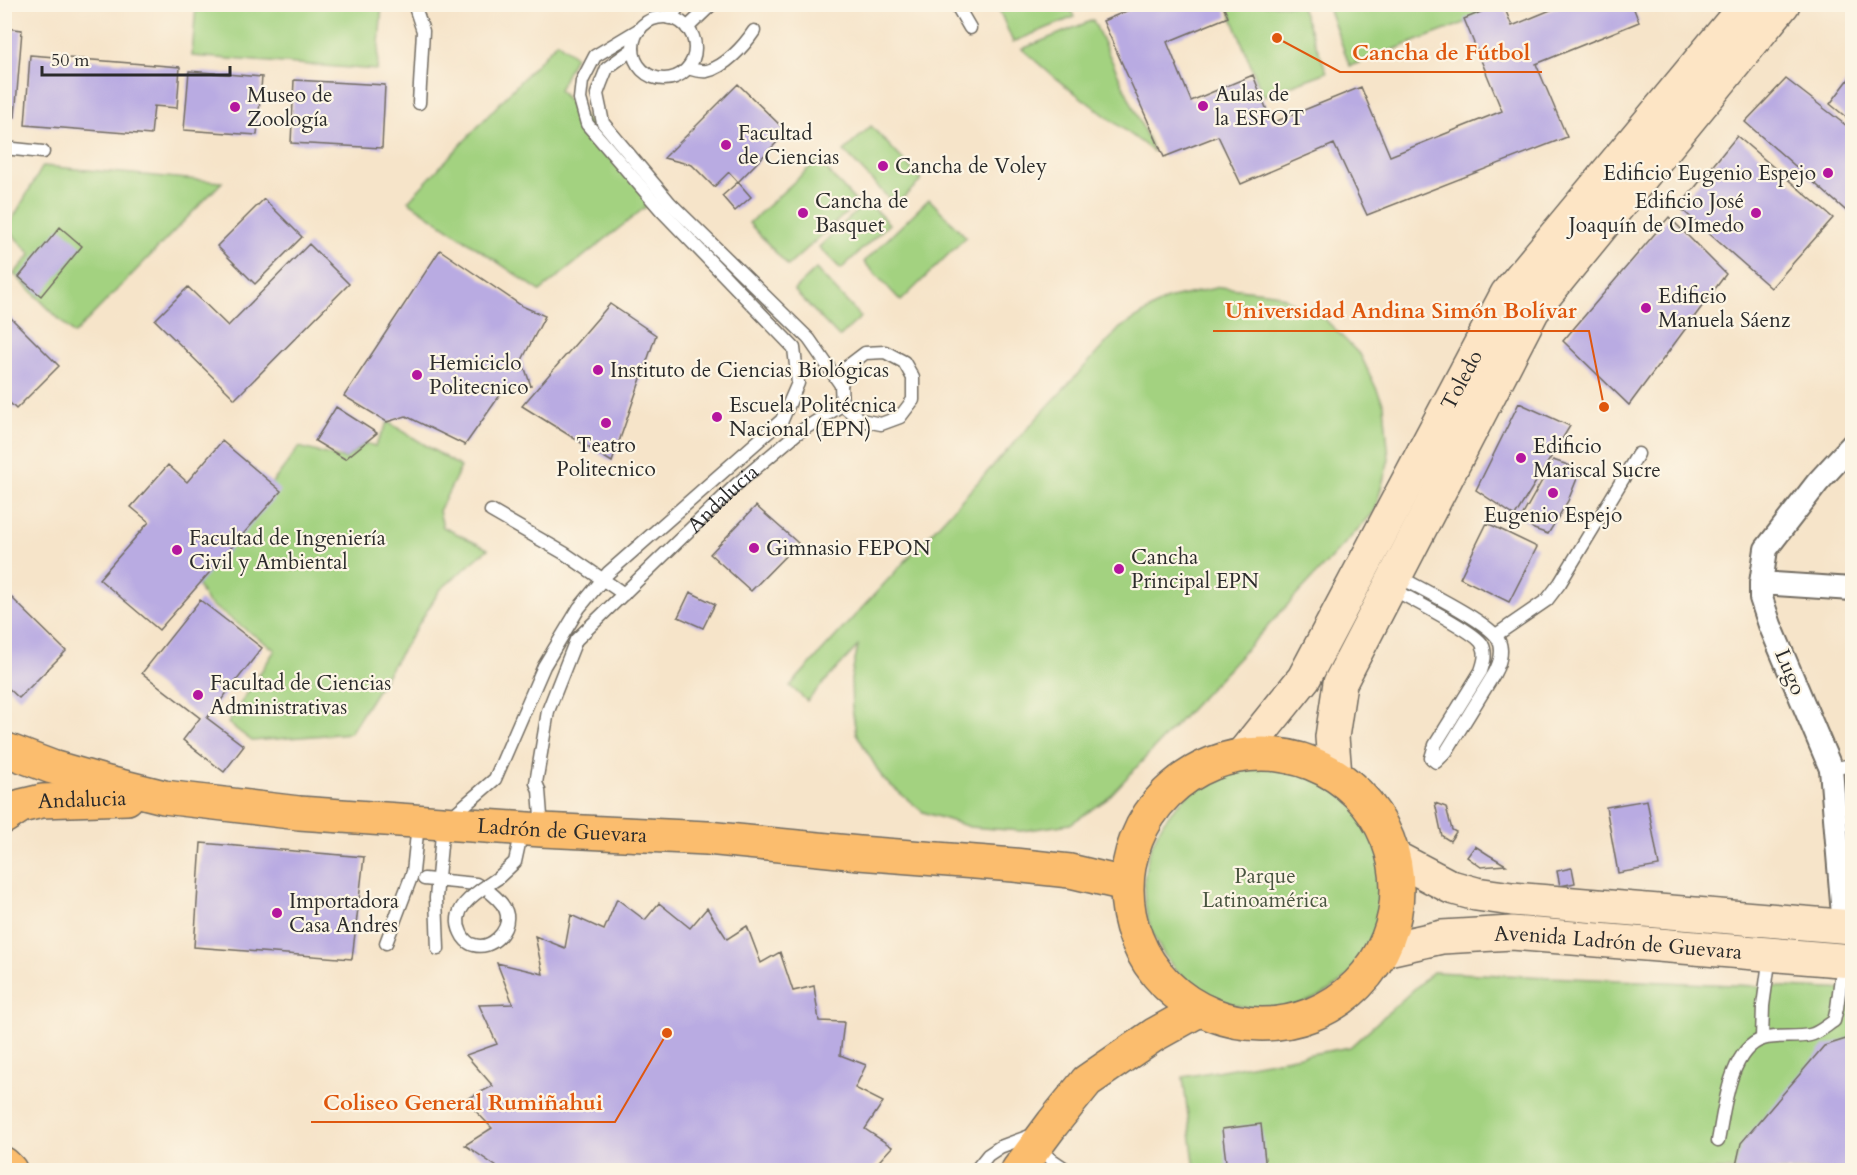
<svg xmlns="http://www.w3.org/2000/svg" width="1857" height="1175" font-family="Cardo,serif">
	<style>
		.green { fill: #a3d280; stroke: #677e56; stroke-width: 1.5 }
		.building { fill: #b9abe2 }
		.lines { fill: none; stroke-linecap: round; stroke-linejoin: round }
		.lane-casing { stroke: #726c62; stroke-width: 15 }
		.street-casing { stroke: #726c62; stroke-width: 26 }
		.secondary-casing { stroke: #726c62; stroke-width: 36 }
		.primary-casing { stroke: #726c62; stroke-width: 36 }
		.lane { stroke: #fff; stroke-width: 12 }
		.street { stroke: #fff; stroke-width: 22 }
		.secondary { stroke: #fde5c5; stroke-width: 33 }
		.primary { stroke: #fbbd6e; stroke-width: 33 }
		.lane-bridge-casing { stroke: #726c62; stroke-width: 15; stroke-linecap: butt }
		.lane-bridge { stroke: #fff; stroke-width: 12 }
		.poi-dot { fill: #b5179e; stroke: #fcf5e5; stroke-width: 2 }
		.labels { text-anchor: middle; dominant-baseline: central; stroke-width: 4.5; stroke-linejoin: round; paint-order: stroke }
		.poi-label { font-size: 21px; fill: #2b2b2b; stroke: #fcf5e5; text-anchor: start }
		.street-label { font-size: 21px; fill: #2b2b2b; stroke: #fcf5e5 }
		.park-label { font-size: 21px; fill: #495540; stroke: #fcf5e5 }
		.leader { fill: none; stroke: #df570e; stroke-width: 2 }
		.callout-dot { fill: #df570e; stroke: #fcf5e5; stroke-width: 2 }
		.callout-label { font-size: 22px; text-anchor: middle; font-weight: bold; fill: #df570e; stroke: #fcf5e5; stroke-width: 4.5; stroke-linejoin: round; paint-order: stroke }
	</style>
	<rect width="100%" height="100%" fill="#fcf5e5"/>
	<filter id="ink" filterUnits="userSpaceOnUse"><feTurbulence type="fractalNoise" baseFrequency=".0167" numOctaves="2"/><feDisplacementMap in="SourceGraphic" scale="12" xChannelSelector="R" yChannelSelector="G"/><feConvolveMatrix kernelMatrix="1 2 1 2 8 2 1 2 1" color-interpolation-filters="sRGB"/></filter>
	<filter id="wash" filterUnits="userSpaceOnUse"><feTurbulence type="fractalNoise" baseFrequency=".008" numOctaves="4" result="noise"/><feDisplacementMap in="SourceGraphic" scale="24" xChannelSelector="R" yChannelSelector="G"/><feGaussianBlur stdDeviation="1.35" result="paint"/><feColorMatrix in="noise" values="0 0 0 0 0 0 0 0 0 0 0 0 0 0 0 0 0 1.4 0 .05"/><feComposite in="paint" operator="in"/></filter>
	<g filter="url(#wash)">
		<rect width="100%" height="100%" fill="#f6e4c9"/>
		<path class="green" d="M196,5h186l-5,65 -185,-14z
			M1057,5l1,2 11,-2 5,12 -61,25 -16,-37z
			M1227,5h73l27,67 -64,24z
			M1327,5h152l4,11 -133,50z
			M1093,20l61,132 -99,-74 -33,-29z
			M557,42l18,14 -16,34 98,108 -117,93 -132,-90z
			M871,126l51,54 -27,25 -51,-54z
			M818,160l39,43 -69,63 -39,-43z
			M43,166l179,16 -148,152 -60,-60 17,-20 -24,-25z
			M929,199l37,38 -65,64 -37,-39z
			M867,201l22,23 -48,45 -22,-22z
			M816,269l45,48 -22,20 -45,-47z
			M1220,287l54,6 49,24 38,39 23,49 5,54 -14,52 -269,289 -36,24 -49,7 -51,-4 -47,-15 -40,-33 -27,-46 -4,-25 -1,-29 7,-33 -51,55 -17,-15 330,-358 47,-29z
			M388,422l73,45 -22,44 4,16 45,22 -48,41 -90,143 -98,8 -24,-18 47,-73 -68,-48 -10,-18 102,-137 46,12 21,-16 9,3z
			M1144 888a121 121 0 1 1 242 0a121 121 0 1 1-242 0Z
			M1433,972l419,18v180h-657l-12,-93 167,-30z"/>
		<g id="blocks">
			<path class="building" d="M1143,4h79l6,13 -61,25 24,59 62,-26 19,48 89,-36 29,69 112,-45 -38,-92 36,-15h3l9,22 53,-22h67l7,18 -103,42 31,73 -200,78 -33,-71 -93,40 -23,-48 -54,21 -61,-136z
				M4,28l18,2 -7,87 -11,-1z
				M30,55l150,12 -3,41 -23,-2 -3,29 -126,-10z
				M189,71l73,6 -5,58 -73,-5z
				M1852,75v47l-22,-18z
				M1786,79l66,51v86l-107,-94z
				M294,80l91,5 -3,63 -91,-5z
				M738,84l49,48 -49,50 13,15 -16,14 -13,-15 16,-14 -9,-10 -15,15 -22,-22 -28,-7z
				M1737,136l96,82 -62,70 -92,-81z
				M264,199l38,38 -47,47 -38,-38z
				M1669,217l57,57 -97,131 -66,-64z
				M60,227l22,19 -41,50 -22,-19z
				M309,244l40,40 -114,115 -80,-79 33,-33 40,39z
				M440,250l82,56 23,10 -23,44 9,26 -26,2 -40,57 -59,-29 -19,6 -43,-26z
				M610,304l46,31 -44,127 -90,-56z
				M5,312l54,54 -43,43 -11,-11z
				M1519,403l51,23 -55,90 -39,-26z
				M336,407l41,26 -32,26 -30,-18z
				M222,441l59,50 -122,139 -60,-51 50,-57 -18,-15 37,-42 19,17z
				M1553,460l15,5 12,6 -12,30 -20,33 -14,-5 -13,-11 27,-48z
				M756,506l42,37 -47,48 -41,-37z
				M1487,523l50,24 -28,55 -49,-24z
				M690,592l25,12 -12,24 -25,-11z
				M9,595l57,56 -47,47 -15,-14v-85z
				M200,600l62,48 -55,70 37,28 -20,26 -41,-32 17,-22 -58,-45z
				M1647,800l12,66 -41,7 -12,-66z
				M1435,803l11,4 6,23 4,2 -6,9 -8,-5z
				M201,843l163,14 -12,102 -158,-12z
				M1475,846l14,9 17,10 -25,2 -14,-10z
				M1572,868l3,15 -15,3 -3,-15z
				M617,899l28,21 14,-17 31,25 17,-20 20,31 20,-13 14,37 19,-11 13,39 21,-5 5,35 25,1 -4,33 26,10 -11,23 28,14 -18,27 27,18 -21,23h-378l4,-3 -32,-22 27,-17 -27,-28 28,-14 -27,-31 31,-11 -18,-39 34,-1 -16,-41 46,11 -8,-38 30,12 6,-33 33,15z
				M1852,1037v133h-117l6,-27 83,-97z
				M1261,1124l5,46h-39l-5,-41z"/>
		</g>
	</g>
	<g filter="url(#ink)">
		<use href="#blocks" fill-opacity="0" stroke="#726c62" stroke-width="1.5"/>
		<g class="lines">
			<defs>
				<g id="lane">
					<path d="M414,4l9,27 -4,72"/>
					<path d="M956,4l14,24"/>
					<circle cx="664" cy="48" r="31"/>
					<path d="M669,18l12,-14"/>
					<path d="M687,28l25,-24"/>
					<path d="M633,49l-26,19 -6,15 -4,11 6,29 67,80 139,136 32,46 1,20"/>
					<path d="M688,68c6,2 12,4 19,3 18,-4 37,-25 47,-40"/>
					<path d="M4,148l39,4"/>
					<path d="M841,385l7,-19 17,-13 20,-1 19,10 9,16v22l-13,17 -19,7 -20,-4 -19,-15"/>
					<path d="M491,511l73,42 60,41"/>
					<path d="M1391,588c16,9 85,44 91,56 5,9 2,18 -1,27l-46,74 -4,13 5,4 10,-10 48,-78c6,-11 10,-24 4,-35 -10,-18 -81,-52 -102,-64"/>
					<path d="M1496,635l51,-35 13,-17 78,-129"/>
					<path d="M1831,769l21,-4"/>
					<path id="s1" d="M542,829l-3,-39 -3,-7 12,-72 28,-71 161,-156 59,-50 46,-29"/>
					<path d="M498,878l17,-16 7,-32"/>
					<path d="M424,879l52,5 14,8"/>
					<path d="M386,943l27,-71 5,-48"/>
					<path d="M438,949l-2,-51 7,-74 52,-45 49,-113 35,-58 29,-35 174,-153 16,-37 -4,-35 -132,-137 -75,-87 -7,-25 2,-18 13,-25 45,-27"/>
					<path d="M1762,1039l1,-33 7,-51"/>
					<path d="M1718,1141c6,-29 11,-92 45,-102 15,-4 32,-1 47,-4 9,-2 16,-9 24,-14l3,-13 6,-46"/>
					<path d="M1036,1149l31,21"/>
					<path d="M976,1170l12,-15 12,-8 35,-13"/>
				</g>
				<path id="street" d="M1761,583l91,6
					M1844,927l-13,-158 -61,-144 -9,-27v-15l5,-34 52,-67 34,-37"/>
				<g id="secondary">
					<path id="s2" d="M1242,755l62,-77 203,-384 240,-290"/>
					<path d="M1335,775l-3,-38 8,-54 193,-373 250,-306"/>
					<path d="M1394,857l57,30 25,7 36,5 340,28"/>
					<path id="s3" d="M1384,950l58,-13 70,-4 340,28"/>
				</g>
				<g id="primary">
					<path id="s4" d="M4,749l48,18 56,16 56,14 135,16 243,17 165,8 152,15 155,12 56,6 55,13"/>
					<circle cx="1262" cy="889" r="135"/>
					<path id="s5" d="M4,817l17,-11 21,-5 85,-3"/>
					<path d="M4,1164l6,6"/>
					<path d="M1018,1170l35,-47 34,-42 67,-46 45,-25"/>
				</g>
			</defs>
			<use href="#lane" class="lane-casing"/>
			<use href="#street" class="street-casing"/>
			<use href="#secondary" class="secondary-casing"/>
			<use href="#primary" class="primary-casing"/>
			<use href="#lane" class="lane"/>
			<use href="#street" class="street"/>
			<use href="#secondary" class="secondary"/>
			<use href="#primary" class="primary"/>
			<defs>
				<path id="lane-bridge" d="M491,893c6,5 15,14 16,22 2,17 -16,35 -33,30 -6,-1 -11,-7 -13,-12 -13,-26 18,-42 37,-55"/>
			</defs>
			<use href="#lane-bridge" class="lane-bridge-casing"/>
			<use href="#lane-bridge" class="lane-bridge"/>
		</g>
	</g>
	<g class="poi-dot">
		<circle cx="1203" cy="106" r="6"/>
		<circle cx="235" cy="107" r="6"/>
		<circle cx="726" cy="145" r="6"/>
		<circle cx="883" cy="166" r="6"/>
		<circle cx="1828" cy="173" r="6"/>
		<circle cx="803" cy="213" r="6"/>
		<circle cx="1756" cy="213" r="6"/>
		<circle cx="1646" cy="308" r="6"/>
		<circle cx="598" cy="370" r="6"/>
		<circle cx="417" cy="375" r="6"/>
		<circle cx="717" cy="417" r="6"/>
		<circle cx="606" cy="423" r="6"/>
		<circle cx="1521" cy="458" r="6"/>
		<circle cx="1553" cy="493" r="6"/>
		<circle cx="754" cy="548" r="6"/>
		<circle cx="177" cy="550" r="6"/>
		<circle cx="1119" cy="569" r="6"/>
		<circle cx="198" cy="695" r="6"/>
		<circle cx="277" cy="913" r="6"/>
	</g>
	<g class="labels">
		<g class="poi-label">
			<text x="1215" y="94">Aulas de<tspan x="1215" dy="24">la ESFOT</tspan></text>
			<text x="247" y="95">Museo de<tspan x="247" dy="24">Zoología</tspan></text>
			<text x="738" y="133">Facultad<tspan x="738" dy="24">de Ciencias</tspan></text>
			<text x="895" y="166">Cancha de Voley</text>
			<text x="1816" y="173" text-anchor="end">Edificio Eugenio Espejo</text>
			<text x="815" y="201">Cancha de<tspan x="815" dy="24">Basquet</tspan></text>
			<text x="1744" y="201" text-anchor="end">Edificio José<tspan x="1744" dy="24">Joaquín de OImedo</tspan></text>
			<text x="1658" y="296">Edificio<tspan x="1658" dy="24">Manuela Sáenz</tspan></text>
			<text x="429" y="363">Hemiciclo<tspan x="429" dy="24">Politecnico</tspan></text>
			<text x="610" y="370">Instituto de Ciencias Biológicas</text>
			<text x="729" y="405">Escuela Politécnica<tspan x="729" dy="24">Nacional (EPN)</tspan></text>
			<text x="606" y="445" text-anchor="middle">Teatro<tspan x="606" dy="24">Politecnico</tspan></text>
			<text x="1533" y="446">Edificio<tspan x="1533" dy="24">Mariscal Sucre</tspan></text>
			<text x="1553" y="515" text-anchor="middle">Eugenio Espejo</text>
			<text x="189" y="538">Facultad de Ingeniería<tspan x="189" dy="24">Civil y Ambiental</tspan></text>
			<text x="766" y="548">Gimnasio FEPON</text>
			<text x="1131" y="557">Cancha<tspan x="1131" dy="24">Principal EPN</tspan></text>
			<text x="210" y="683">Facultad de Ciencias<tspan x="210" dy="24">Administrativas</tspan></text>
			<text x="289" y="901">Importadora<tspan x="289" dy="24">Casa Andres</tspan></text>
		</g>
		<g class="street-label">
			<text stroke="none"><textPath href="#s2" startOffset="436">Toledo</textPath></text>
			<text stroke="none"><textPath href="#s1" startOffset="400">Andalucia</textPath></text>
			<text transform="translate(1790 672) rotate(67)">Lugo</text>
			<text stroke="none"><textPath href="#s5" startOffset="82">Andalucia</textPath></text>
			<text stroke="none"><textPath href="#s4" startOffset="567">Ladrón de Guevara</textPath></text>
			<text stroke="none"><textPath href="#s3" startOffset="236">Avenida Ladrón de Guevara</textPath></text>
		</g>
		<g class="park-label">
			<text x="1265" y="876">Parque<tspan x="1265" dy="24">Latinoamérica</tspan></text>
		</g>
	</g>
	<path class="leader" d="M1277 38L1340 72H1542M1604 407L1589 331H1213M667 1033L615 1122H311"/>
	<g class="callout-dot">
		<circle cx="1277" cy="38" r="6"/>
		<circle cx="1604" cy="407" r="6"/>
		<circle cx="667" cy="1033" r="6"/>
	</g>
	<g class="callout-label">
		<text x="1441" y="60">Cancha de Fútbol</text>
		<text x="1401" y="318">Universidad Andina Simón Bolívar</text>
		<text x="463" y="1110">Coliseo General Rumiñahui</text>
	</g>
	<rect width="1857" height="1175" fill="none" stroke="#fcf5e5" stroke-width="24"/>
	<path d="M42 66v9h188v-9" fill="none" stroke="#2b2b2b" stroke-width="3"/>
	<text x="51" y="66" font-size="18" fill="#2b2b2b" stroke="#fcf5e5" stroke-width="4.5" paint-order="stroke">50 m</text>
</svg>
